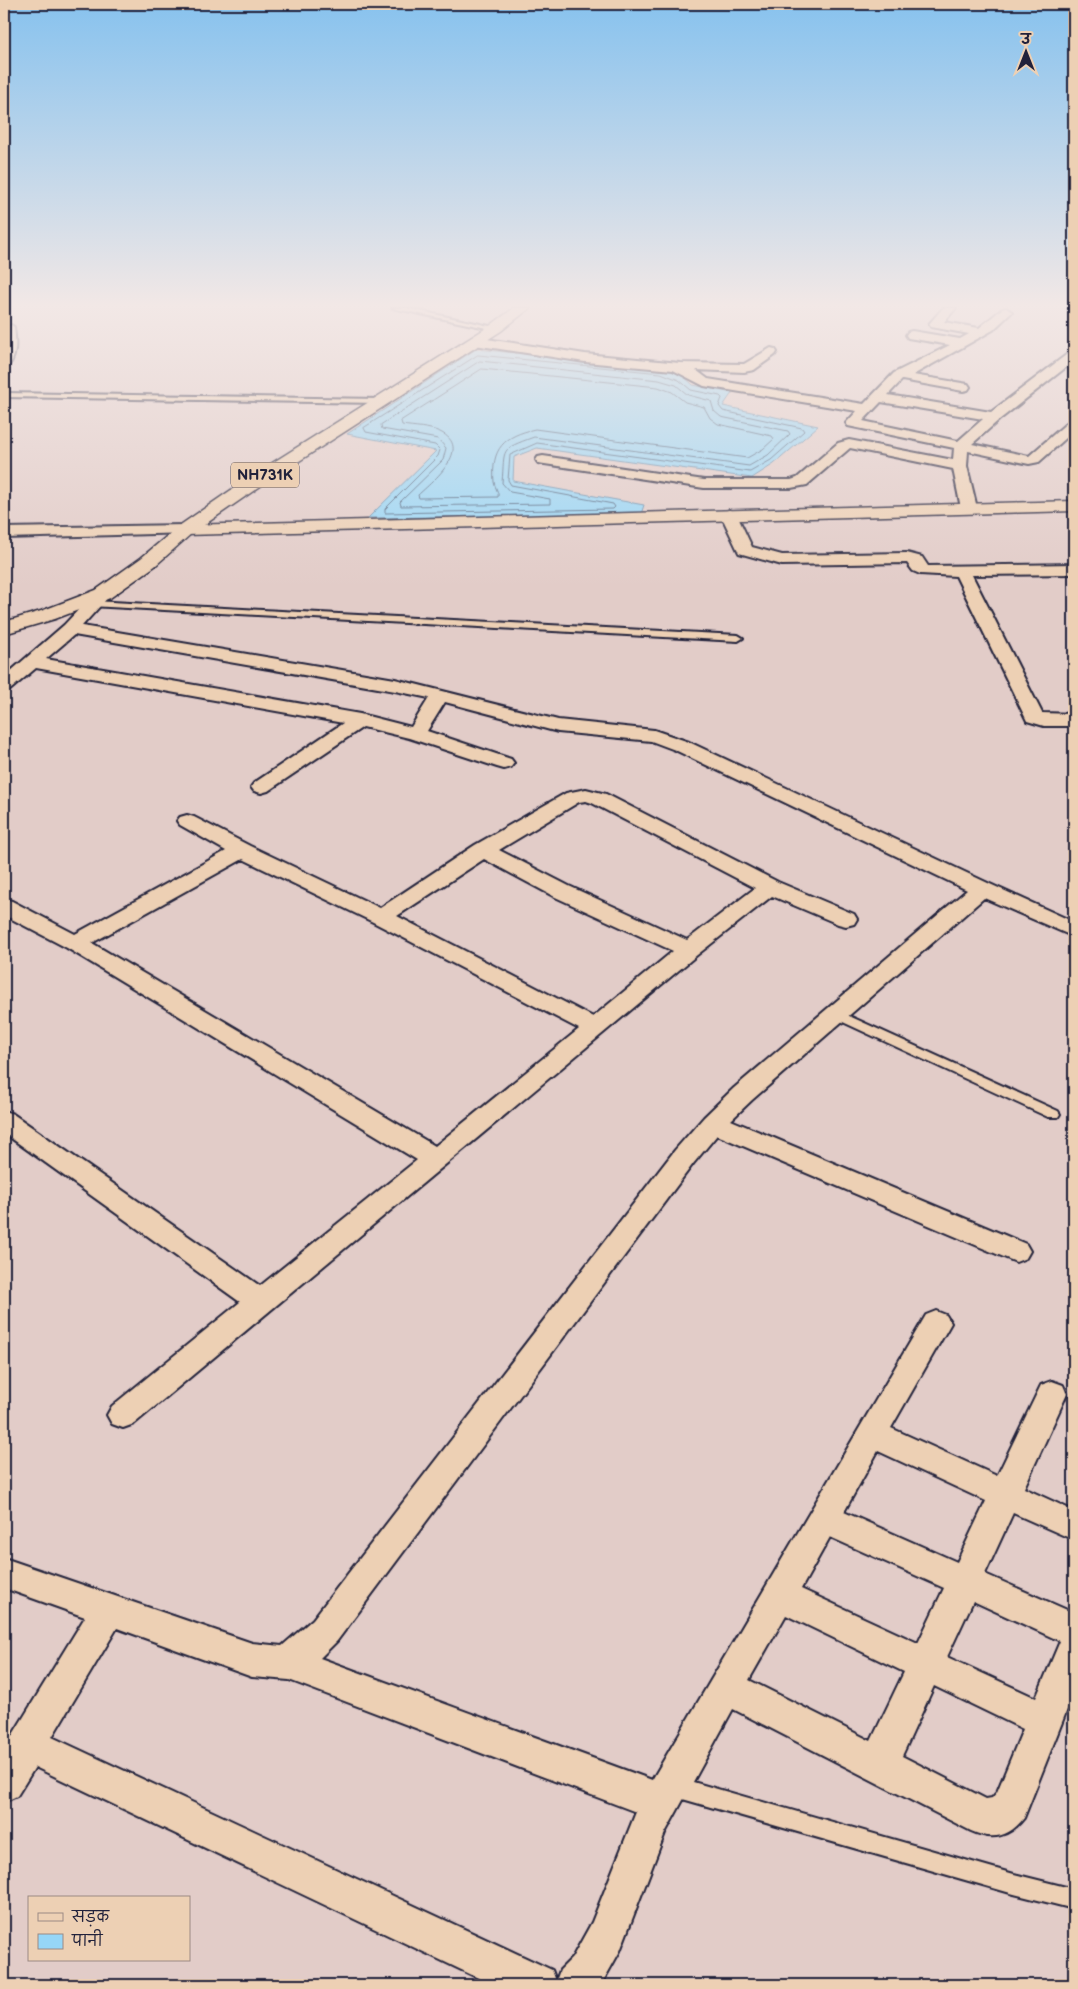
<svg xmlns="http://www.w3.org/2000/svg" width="1078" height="1989" font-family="'Balsamiq Sans','Playpen Sans Deva',sans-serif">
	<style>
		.water { fill: #96d6f7; stroke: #688eac }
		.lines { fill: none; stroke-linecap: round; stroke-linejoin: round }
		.shore { stroke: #506a86; stroke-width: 1 }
		.service-casing { stroke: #22223b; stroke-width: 4 }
		.minor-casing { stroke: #22223b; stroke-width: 4 }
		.tertiary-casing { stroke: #22223b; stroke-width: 3 }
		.trunk-casing { stroke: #22223b; stroke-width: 3 }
		.service { fill: #edd0b4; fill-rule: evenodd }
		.minor { fill: #edd0b4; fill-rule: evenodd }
		.tertiary { fill: #edd0b4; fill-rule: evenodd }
		.trunk { fill: #edd0b4; fill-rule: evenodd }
		.labels { text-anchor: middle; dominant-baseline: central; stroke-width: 4; stroke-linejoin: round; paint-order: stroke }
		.shield { fill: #edd0b4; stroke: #5f565f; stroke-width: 1 }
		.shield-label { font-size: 15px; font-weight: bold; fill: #22223b }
	</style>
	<rect width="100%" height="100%" fill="#e2ccc8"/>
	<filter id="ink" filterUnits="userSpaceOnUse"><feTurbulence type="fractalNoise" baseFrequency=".02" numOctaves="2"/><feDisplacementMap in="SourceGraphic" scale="10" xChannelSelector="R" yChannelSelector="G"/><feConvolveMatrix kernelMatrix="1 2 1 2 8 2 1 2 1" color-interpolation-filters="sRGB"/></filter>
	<g filter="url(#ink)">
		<path class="water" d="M476,349l186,19 20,7 11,10 39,8 -9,13 95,20 -44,38 -22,14 -215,-30 -23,9 -1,24 131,24 -3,9 -273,4 68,-67 -89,-17z"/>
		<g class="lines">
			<path class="shore" d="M478,355l183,18 18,7 12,10 29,6 2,2 -3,8 4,5 79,17 2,3 -33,29 -21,12 -213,-29 -27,12 -2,25 3,5 102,19 2,3 -2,2 -228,4v-4l53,-53 2,-6 -5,-5 -69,-13 -2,-4z
				M480,361l179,19 17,5 12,10 23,6 3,10 7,6 67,14 2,3 -22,21 -19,11 -215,-29c-35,13 -29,10 -32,46l8,9 40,7v5l-149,2 -1,-4 43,-42 3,-12 -8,-9 -56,-10 -1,-4z
				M482,369l176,18 14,5 13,10 19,5 6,11 8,6 54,12 2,3 -11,10 -16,9 -212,-29c-31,7 -44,19 -41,53 1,6 5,10 4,15l-79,1 -1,-3c15,-14 56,-47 22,-63 -11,-5 -26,-5 -38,-7l-1,-4z"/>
			<defs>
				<path id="service" d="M392,308h14l93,20 -3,2z
					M11,325l3,2c2,14 4,34 -10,42v-9l6,-12 -2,-21z
					M4,393l377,6 4,2 -4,2 -377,-6z
					M93,601l645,34 5,3 -5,3 -648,-35 -1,-2z
					M836,1010l222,101 2,3 -2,3h-10l-216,-100 -2,-3z
					M672,1776l342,98 60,15v20l-60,-15 -342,-98 -7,-3 -3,-7 3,-7z"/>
				<path id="minor" d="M943,308h13l-12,14 35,6 23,-19 4,-1 6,4 -19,18 -80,45 55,9 2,3 -2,3 -5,1 -61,-11 -14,15 103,17 79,-60 4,-1v10l-75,59 -27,24 57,12 40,-35 5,-1v11l-35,31 -10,2 -61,-13 -1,15 10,42 -3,3h-10l-3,-3 -8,-39 -103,-21 -43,37 -16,3h-87l-166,-25 -2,-3 2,-3 5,-1 161,24h87l6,-2 41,-35 11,-3 104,20 1,-12 -106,-22 -2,-3 11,-12 -153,-25 -31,-16 -88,-8 -111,-17 -6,-4 6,-4 111,17 95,9 64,1 27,-16 4,1 2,3 -2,3 -21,15 -10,2 -48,-2 12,9 156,25 30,-31 56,-28 -42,-7 -2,-3 2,-3 4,-1 48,8 9,-5 -38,-7 -2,-3zM881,402l102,17 -25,22 -95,-20z
					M1067,308h7v8h-4z
					M729,510l5,2 3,3 15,32 30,8 125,-2 15,4 6,9 146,-2v10l-102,1 70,138 32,1v12h-30l-17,-5 -71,-145 -36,-2 -7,-3 -6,-8 -125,2 -43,-12 -18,-38 3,-3z
					M185,525l6,2 2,3 -2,3 -187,5v-10z
					M103,589l6,1 2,4 -29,32 313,53 163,41 96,10 35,12 301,142 84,38v15l-90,-39 -232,202 -21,20 295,124 4,7 -4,7 -10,4 -10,-4 -289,-123 -24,29 -356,477 -17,17 332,122 274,-465 10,-4 10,4 5,8 -60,105 106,48 44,-91 11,-4 11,4 4,9 -43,94 50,23v29l-61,-27 -28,61 89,39v79l-50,126c-15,19 -31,23 -53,13l-238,-122 -68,124 -45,118 -19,34h-108l-458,-218 -18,29 -13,6v-53l81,-132 -81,-29v-30l248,85 30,3 31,-27 362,-469 29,-33 30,-29 233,-198 -292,-140 -24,-9 -93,-9 -113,-30 -18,29 84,28 3,4 -3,4 -7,2 -7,-2 -88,-29 -46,-11 -95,64 -7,2 -7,-2 -3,-4 3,-4 89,-60 -307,-55 -26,22 -6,1v-14l60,-52 33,-35zM74,635l321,56 34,7 -18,29 -51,-13 -314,-55zM878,1451l108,50 -29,61 -113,-50zM830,1537l114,51 -26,55 -117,-54zM973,1601l87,40 -24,57 -89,-41zM786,1615l118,57 -33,69 -122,-61zM117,1628l135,49 37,3 347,132 -44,110 -20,36 -12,12 -4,11 -4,-11 -500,-233zM934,1686l89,43 -26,63 -5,6 -6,1 -84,-43z
					M586,789l20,5 172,88 76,32 3,5 -3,5 -8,2 -8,-2 -66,-28 -75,59 -563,469 -11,4 -11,-4 -5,-9 5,-9 128,-104 -236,-169v-22l9,3 247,172 157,-126 -350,-212 -63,-33v-16l8,2 63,33 151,-83 -46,-26 -3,-4 3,-4 7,-2 7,2 56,29 130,62 95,-63 91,-52zM586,801l6,2 163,85 -68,52 -118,-54 -70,-36 80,-48zM243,859l130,63 206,107 -144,117 -343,-203zM484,859l69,37 120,55 -80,66 -196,-101z"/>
				<path id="tertiary" d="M1074,501v10l-889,24 -6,-1 -3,-4 3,-4 6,-1z"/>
				<path id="trunk" d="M514,308h16l-29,23 -239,154 -71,49 -36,32 -45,32 -55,21 -51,15v-12l37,-11 55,-21 45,-32 38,-32 71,-49 241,-152z"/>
			</defs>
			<use href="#service" class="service-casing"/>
			<use href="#minor" class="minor-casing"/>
			<use href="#tertiary" class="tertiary-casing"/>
			<use href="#trunk" class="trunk-casing"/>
			<use href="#service" class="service"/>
			<use href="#minor" class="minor"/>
			<use href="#tertiary" class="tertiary"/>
			<use href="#trunk" class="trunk"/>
		</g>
	</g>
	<linearGradient id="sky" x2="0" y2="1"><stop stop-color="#87c2ee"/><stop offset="0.52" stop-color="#f2e8e6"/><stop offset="1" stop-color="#f2e8e6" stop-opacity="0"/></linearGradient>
	<rect width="1078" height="587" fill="url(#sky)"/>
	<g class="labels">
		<rect class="shield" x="231" y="462.5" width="68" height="25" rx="4"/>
		<g class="shield-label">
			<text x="265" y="475">NH731K</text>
		</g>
	</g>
	<rect width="1078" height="1989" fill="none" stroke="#edd0b4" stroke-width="20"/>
	<rect x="10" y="10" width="1058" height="1969" fill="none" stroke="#22223b" stroke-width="2" filter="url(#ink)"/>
	<rect x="28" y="1896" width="162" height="65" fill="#edd0b4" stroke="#9c8a84"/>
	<rect x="38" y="1913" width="25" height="8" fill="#edd0b4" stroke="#9c8a84"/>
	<text x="72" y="1922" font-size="15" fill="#22223b">सड़क</text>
	<rect x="38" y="1934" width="25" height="15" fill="#96d6f7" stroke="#9c8a84"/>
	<text x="72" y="1946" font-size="15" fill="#22223b">पानी</text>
	<g transform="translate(1026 52)" stroke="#edd0b4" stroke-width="4" paint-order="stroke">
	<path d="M0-4L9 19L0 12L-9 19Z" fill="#22223b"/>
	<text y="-8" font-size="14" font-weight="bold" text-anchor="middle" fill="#22223b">उ</text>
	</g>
</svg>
